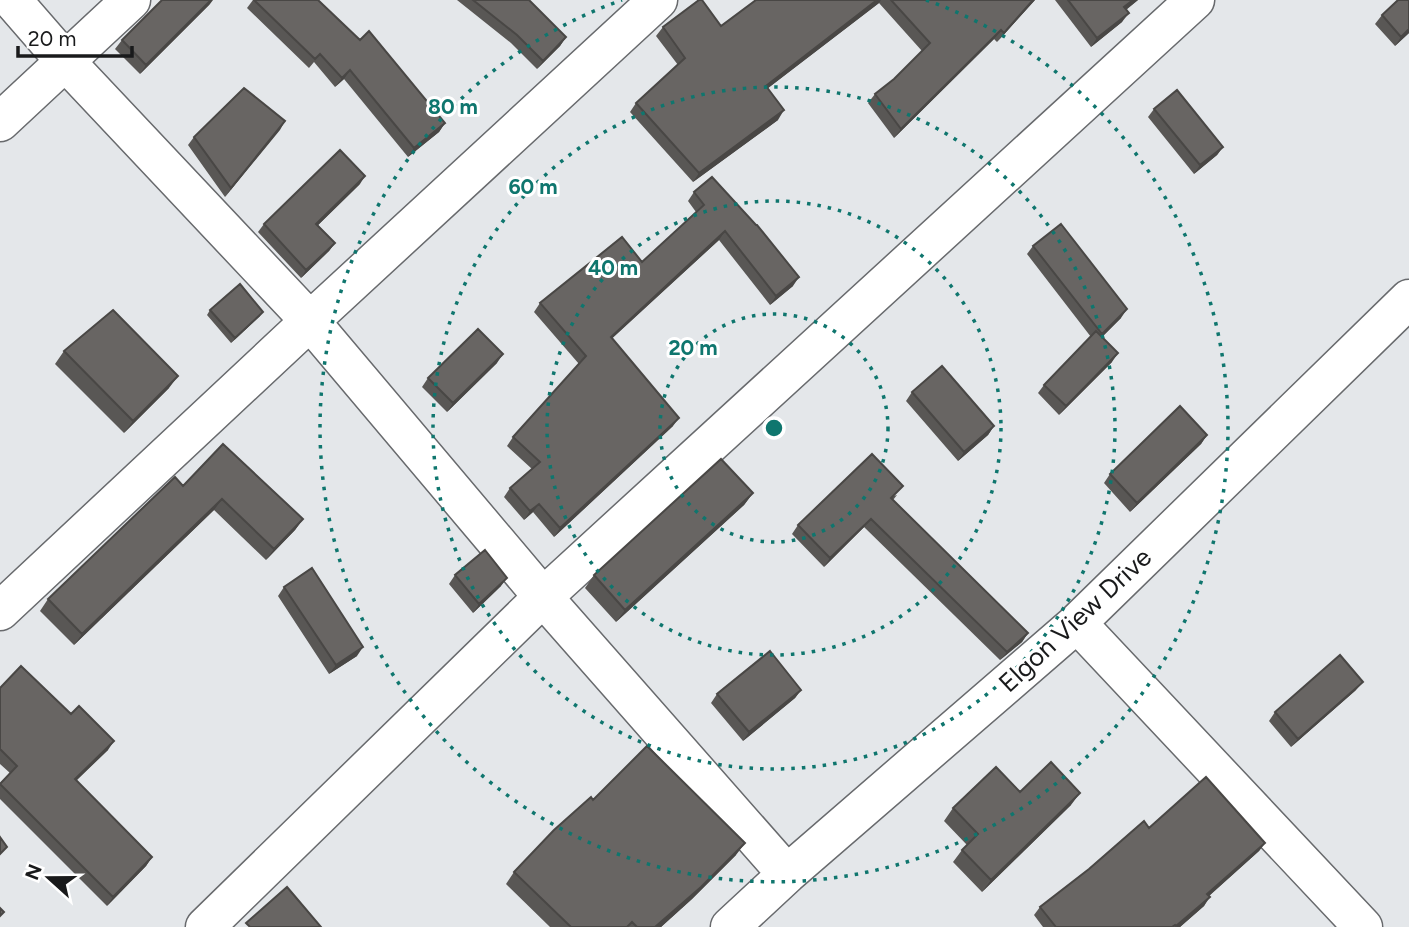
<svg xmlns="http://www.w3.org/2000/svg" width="1409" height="927" font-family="Figtree,sans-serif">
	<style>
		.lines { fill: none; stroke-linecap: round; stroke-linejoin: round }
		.minor-casing { stroke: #686a6d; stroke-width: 41 }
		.minor { stroke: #fff; stroke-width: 38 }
		.wall { fill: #595755 }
		.shaded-wall { fill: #494745 }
		.building { fill: #686563; stroke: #494745; stroke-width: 2 }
		.ring { fill: none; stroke: #0f766e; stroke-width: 3.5; stroke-dasharray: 3.5 7 }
		.labels { text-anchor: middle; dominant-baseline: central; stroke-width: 6; stroke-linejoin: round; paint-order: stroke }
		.street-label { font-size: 26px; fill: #191a1b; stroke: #fff }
		.centre { fill: #0f766e; stroke: #fff; stroke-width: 3.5 }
		.ring-label { font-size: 21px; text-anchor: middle; font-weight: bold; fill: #0f766e; stroke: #fff; stroke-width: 6; stroke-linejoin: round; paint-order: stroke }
	</style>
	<rect width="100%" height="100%" fill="#e4e7ea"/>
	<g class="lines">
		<defs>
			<path id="minor" d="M12,0l53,61 245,260 233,276 244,277
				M0,122l131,-122
				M0,611l310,-290 348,-321
				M1077,623l286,304
				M205,927l338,-330 652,-597
				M730,927l57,-53 290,-251 332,-324"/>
		</defs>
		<use href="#minor" class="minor-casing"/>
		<use href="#minor" class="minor"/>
	</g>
	<path class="wall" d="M253,0h65l127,123 -6,9 -31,25 -64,-78 -9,8 -21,-25 -5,6 -62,-60z
		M457,0h72l37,37 -6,9 -23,23 -26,-26z
		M756,0h279l-38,42 -3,-3 -100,99 -26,-35 7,-9 19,-15 28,-28 -43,-48 -111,85 10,32 -85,62 -63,-70 6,-9 42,-38 -22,-29 7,-9 58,-1z
		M1055,0h83l-12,10 -4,12 -31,25z
		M210,4l-70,70 -25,-25 7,-9z
		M1382,15l27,18 -14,13 -20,-22z
		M1154,109l69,38 -6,8 -23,19 -46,-57z
		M285,121l-60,76 -37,-52 6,-8z
		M360,184l-42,41 17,18 -6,8 -28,27 -43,-46 6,-8z
		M694,192l99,94 -23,19 -51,-65 -107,98 61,88 -119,111 -21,-25 -9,8 -20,-23 6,-9 22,-19 -25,-23 6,-9 66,-73 -45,-52 6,-9 102,-41 54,-50 -8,-11z
		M1033,246l88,72 -19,19 10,25 -53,53 -21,-22 6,-8 47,-48 -64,-83z
		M210,310l50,6 -29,27 -24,-28z
		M64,351l105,37 -45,45 -69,-69z
		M497,363l-50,49 -25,-25 6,-9z
		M912,392l82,34 -6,9 -30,26 -52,-60z
		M1207,435l-6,9 -71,68 -26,-29 6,-9z
		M183,486l120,33 -8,11 -29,30 -52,-50 -140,135 -34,-34 8,-12z
		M753,493l-9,12 -128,117 -31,-34 9,-13z
		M897,495l-4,5 135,133 -6,9 -22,18 -136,-133 -40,40 -32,-33 6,-9z
		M455,575l46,11 -28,27 -24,-29z
		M284,587l73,69 -28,18 -51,-78z
		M0,688l108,62 -32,31 76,76 -6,9 -39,40 -107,-107v-16l10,-10 -10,-9z
		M801,690l-6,8 -52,43 -32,-38 6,-9z
		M1356,690l-65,57 -22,-26 6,-9z
		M1020,792l51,13 -89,87 -29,-30 9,-12 5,-5 -23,-24 9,-13z
		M593,800l143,55 -44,44 -31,28h-111l-44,-43 8,-12z
		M1149,828l116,15 -6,8 -50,45 -5,10 -24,21h-137l-9,-12 6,-8z"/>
	<path class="shaded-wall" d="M211,0h2l-3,4 -70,70 6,-9z
		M877,0h4l-2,3 -120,92 7,-9z
		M1033,0h2l-38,42 7,-9z
		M1133,0h5l-20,16 6,-9z
		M1129,13l-7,9 -31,25 6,-9z
		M1409,29v4l-14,13 6,-9z
		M1001,30l-7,9 -100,99 7,-9z
		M566,37l-6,9 -23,23 6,-8z
		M350,70l-6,9 -9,8 7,-9z
		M784,110l-6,10 -85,62 6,-9z
		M285,121l-5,9 -55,67 6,-9z
		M445,123l-6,9 -31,25 6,-9z
		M1223,147l-6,8 -23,19 6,-9z
		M365,176l-5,8 -49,48 5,-8z
		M725,231l-6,9 -114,105 6,-8z
		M335,243l-6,8 -28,27 5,-8z
		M799,277l-6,9 -23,19 6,-9z
		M1127,309l-6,9 -25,25 6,-9z
		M263,312l-3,4 -29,27 4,-5z
		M1118,353l-6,9 -53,53 7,-9z
		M503,354l-6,9 -50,49 6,-9z
		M178,376l-9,12 -45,45 9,-12z
		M679,418l-6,8 -119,111 6,-9z
		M994,426l-6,9 -30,26 6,-9z
		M1207,435l-6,9 -71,68 7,-9z
		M753,493l-9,12 -128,117 9,-12z
		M222,499l-8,11 -140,135 8,-11z
		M539,504l-6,8 -9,8 6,-9z
		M303,519l-8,11 -29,30 8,-11z
		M871,519l-7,8 -40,40 6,-9z
		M507,578l-6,8 -28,27 6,-9z
		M1028,633l-6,9 -22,18 7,-8z
		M363,647l-6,9 -28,18 7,-9z
		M1363,682l-7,8 -65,57 7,-8z
		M801,690l-6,8 -52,43 6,-9z
		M114,741l-6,9 -40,38 7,-9z
		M1080,793l-9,12 -89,87 9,-12z
		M745,843l-9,12 -44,44 -31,28h-6z
		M1265,843l-6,8 -58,52 6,-9z
		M152,857l-6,9 -39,40 6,-9z
		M1210,897l-6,9 -24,21h-4z"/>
	<path class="building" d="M162,0h49l-65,65 -24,-25z
		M254,0h64l42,40 9,-9 76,92 -31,25 -64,-78 -8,8 -22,-24 -5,5z
		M473,0h56l37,37 -23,24 -26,-26z
		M699,0h3l19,26 35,-26h121l-111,86 18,24 -85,63 -63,-70 49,-45 -22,-31z
		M891,0h142l-29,33 -3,-3 -100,99 -26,-35 19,-15 36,-36z
		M1068,0h65l-9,7 5,6 -32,25z
		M1398,0h11v29l-8,8 -19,-22z
		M244,88l41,33 -54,67 -37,-51z
		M1177,90l46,57 -23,18 -46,-56z
		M340,150l25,26 -49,48 19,19 -29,27 -42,-46z
		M712,177l44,48h1l42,52 -23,19 -51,-65 -114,106 68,81 -119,110 -21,-24 -9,7 -20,-23 30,-26 -27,-25 73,-81 -46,-53 82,-66 20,25 62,-57 -10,-13z
		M1061,224l66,85 -25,25 -69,-88z
		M240,284l23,28 -28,26 -25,-28z
		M113,310l65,66 -45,45 -69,-70z
		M478,329l25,25 -50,49 -25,-25z
		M1096,331l22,22 -52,53 -22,-21z
		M942,366l52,60 -30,26 -52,-60z
		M1180,406l27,29 -70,68 -27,-29z
		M223,444l80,75 -29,30 -52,-50 -140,135 -34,-35 127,-122 8,9z
		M872,454l31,32 -12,12 137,135 -21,19 -136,-133 -41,39 -32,-33z
		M721,459l32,34 -128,117 -31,-35z
		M485,550l22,28 -28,26 -24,-29z
		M312,568l51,79 -27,18 -52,-78z
		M770,651l31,39 -52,42 -32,-38z
		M1340,655l23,27 -65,57 -23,-27z
		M21,666l50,48 8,-8 35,35 -39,38 77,78 -39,40 -113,-113 17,-18 -17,-17v-61z
		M647,746l98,97 -44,44 -46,40h-18l-5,-5 -5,5h-56l-57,-55 40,-42 37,-33 2,3z
		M1051,762l29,31 -89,87 -29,-30 16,-16 -25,-26 43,-41 24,25z
		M1206,777l59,66 -58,51 3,3 -34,29 -1,-1 -3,2h-116l-16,-20 49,-38 55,-48 5,7z
		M0,837l7,10 -7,7z
		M287,887l34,40h-71l-4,-4z
		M0,908l4,4 -4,4z"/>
	<g class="ring">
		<circle cx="774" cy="428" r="114"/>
		<circle cx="774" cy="428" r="227"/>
		<circle cx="774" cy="428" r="341"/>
		<path d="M926 0A454 454 0 1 1 622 0"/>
	</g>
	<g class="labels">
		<g class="street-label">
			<text transform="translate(1075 620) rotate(-43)">Elgon View Drive</text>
		</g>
	</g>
	<circle cx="774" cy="428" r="10" class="centre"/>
	<g class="ring-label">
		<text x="453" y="114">80 m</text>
		<text x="533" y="194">60 m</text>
		<text x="613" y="275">40 m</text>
		<text x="693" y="355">20 m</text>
	</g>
	<g transform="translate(49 878) rotate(291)" stroke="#ffffff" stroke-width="5" paint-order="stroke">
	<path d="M0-5L12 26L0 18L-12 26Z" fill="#191a1b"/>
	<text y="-10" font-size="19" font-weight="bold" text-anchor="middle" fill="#191a1b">N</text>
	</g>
	<path d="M18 46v10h114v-10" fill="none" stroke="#191a1b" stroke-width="3.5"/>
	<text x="28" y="46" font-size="21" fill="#191a1b" stroke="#ffffff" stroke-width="5" paint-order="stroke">20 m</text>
</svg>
